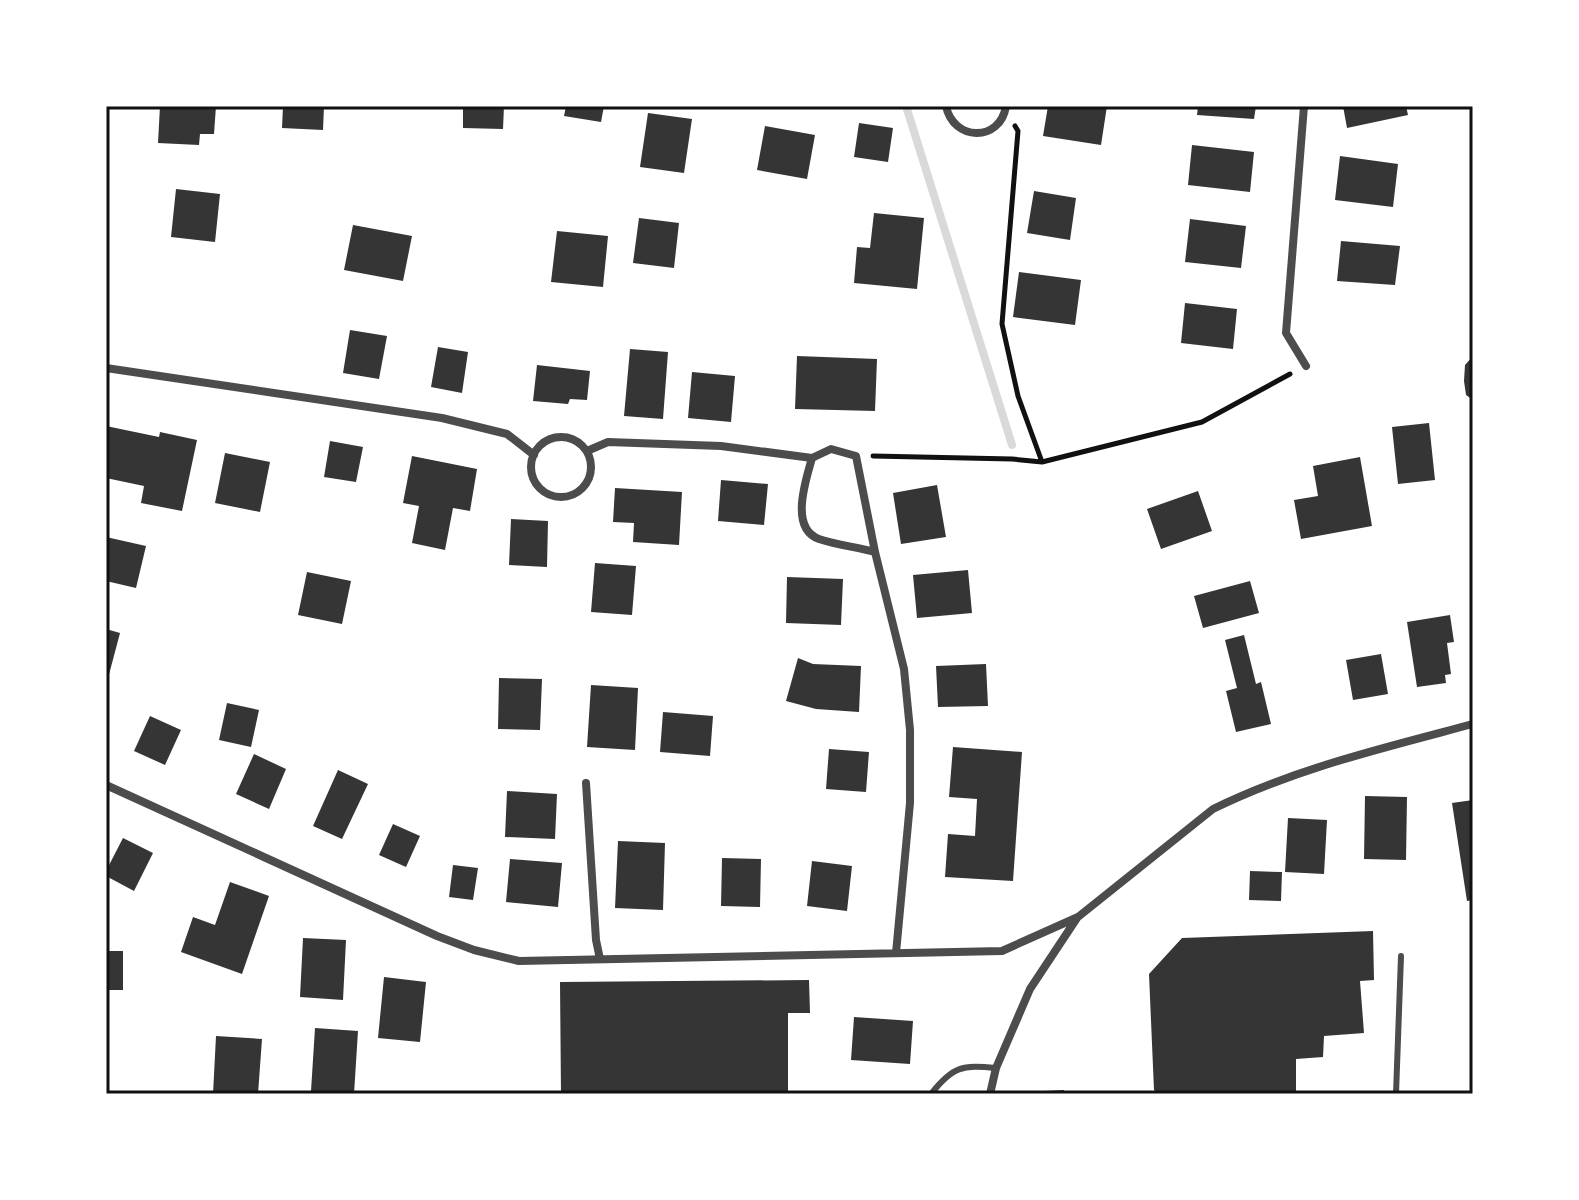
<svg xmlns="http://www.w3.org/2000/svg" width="1579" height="1200" font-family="'PT Sans Narrow',sans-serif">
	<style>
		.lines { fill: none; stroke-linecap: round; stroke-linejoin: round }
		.stream { stroke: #d9d9d9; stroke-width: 8 }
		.building { fill: #353535 }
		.path { stroke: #111; stroke-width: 5 }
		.service { stroke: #4c4c4c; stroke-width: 6 }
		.minor { stroke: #4c4c4c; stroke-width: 8 }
		.neatline { fill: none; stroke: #111; stroke-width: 3 }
	</style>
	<rect width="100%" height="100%" fill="#fff"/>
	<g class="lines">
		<path class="stream" d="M906,106l106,339"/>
	</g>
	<path class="building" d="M160,106h56l-2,28h-14l-1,11 -41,-2z
		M283,106h41l-1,24 -41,-2z
		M463,106h41l-1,23 -40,-1z
		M566,106h38l-3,16 -37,-6z
		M1048,106h59l-6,39 -58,-9z
		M1198,106h58l-2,13 -57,-4z
		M1343,106h63l2,9 -61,13z
		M648,113l44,6 -8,54 -44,-6z
		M859,123l34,5 -5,34 -34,-5z
		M765,126l50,9 -8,44 -50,-9z
		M1192,145l62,7 -4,40 -62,-7z
		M1340,156l58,8 -5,43 -58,-7z
		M176,189l44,5 -5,48 -44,-5z
		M1034,191l42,7 -6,42 -43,-7z
		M874,213l50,5 -7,71 -63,-6 3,-36 13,1z
		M639,218l40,5 -5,45 -41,-5z
		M1190,219l56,7 -5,42 -56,-6z
		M353,225l59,11 -9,45 -59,-11z
		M557,231l51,5 -5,51 -52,-5z
		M1341,241l59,5 -5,39 -58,-4z
		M1019,272l62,8 -6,45 -62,-8z
		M1185,303l52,6 -4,40 -52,-6z
		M350,330l37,6 -8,43 -36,-6z
		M438,347l30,5 -6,41 -31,-6z
		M630,349l38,3 -5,67 -39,-3z
		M797,356l80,3 -2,52 -80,-2z
		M1473,356v44l-7,-5 -2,-14 1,-16z
		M537,365l53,6 -3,29 -17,-1 -2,5 -35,-3z
		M692,372l43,4 -4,46 -43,-4z
		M1429,423l6,57 -37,4 -6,-57z
		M106,426l53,11 1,-5 37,8 -15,71 -41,-8 3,-17 -38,-8z
		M330,441l33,6 -7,35 -32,-5z
		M225,453l45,9 -10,50 -45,-9z
		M412,456l65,13 -7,42 -17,-3 -8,42 -33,-7 7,-37 -16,-3z
		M1360,457l12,69 -71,13 -7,-39 24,-4 -5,-30z
		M721,480l47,4 -4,41 -46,-4z
		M937,485l9,52 -45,7 -8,-51z
		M615,488l67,4 -3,53 -46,-3 1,-19 -21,-1z
		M1198,491l14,40 -51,18 -14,-40z
		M511,519l37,2 -1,46 -38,-2z
		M106,537l40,9 -10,42 -30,-7z
		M595,563l41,3 -4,49 -41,-3z
		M968,570l4,43 -55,5 -4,-43z
		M307,572l44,9 -9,43 -44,-9z
		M787,577l56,2 -2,46 -55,-2z
		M1250,581l9,32 -56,15 -9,-32z
		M1450,615l4,27 -7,1 4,31 -6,1 1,8 -29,4 -10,-65z
		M106,629l14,4 -13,49h-1z
		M1244,635l12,49 5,-2 10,42 -35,8 -10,-41 11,-3 -12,-48z
		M1381,654l7,40 -35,6 -7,-40z
		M798,658l15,6 48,2 -2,46 -43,-3 -30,-8z
		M986,664l2,42 -50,1 -2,-41z
		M499,678l43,1 -2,51 -42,-1z
		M591,685l47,3 -3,62 -48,-3z
		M227,703l32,7 -8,37 -32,-7z
		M663,712l50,4 -3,40 -50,-4z
		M150,716l31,14 -16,35 -31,-14z
		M953,747l69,5 -9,129 -68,-4 3,-43 27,2 2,-37 -28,-2z
		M829,749l40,3 -3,40 -40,-3z
		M254,754l32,15 -17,40 -33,-15z
		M338,770l30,14 -26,55 -29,-13z
		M507,791l50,3 -2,45 -50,-2z
		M1365,796l42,1 -1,63 -42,-1z
		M1473,800v100l-6,1 -15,-98z
		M1288,818l39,2 -3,54 -39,-2z
		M393,824l27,12 -14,31 -27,-12z
		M123,838l30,15 -19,38 -28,-15v-5z
		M618,841l47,2 -2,67 -48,-2z
		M722,858l39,1 -1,48 -39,-1z
		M510,859l52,4 -4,44 -52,-5z
		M812,861l40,5 -5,45 -40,-5z
		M453,865l25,3 -5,32 -24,-3z
		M1250,871l32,1 -1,29 -32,-1z
		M230,882l39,14 -27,78 -61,-22 12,-35 22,8z
		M1373,931l1,49 -14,1 4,52 -40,3 -1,21 -27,2v35h-137l-5,-4 -5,-116 33,-36z
		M303,938l43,2 -3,60 -43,-3z
		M106,951h17v39h-17z
		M384,977l42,5 -6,60 -42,-4z
		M809,980l1,33h-22v78l-227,3 -1,-112z
		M854,1017l59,4 -3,43 -59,-4z
		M315,1028l43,3 -4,63 -43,-3z
		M216,1036l46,3 -4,55h-45z
		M1064,1090v4h-19v-3z"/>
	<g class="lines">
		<path class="path" d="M1015,126l3,5 -16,193 16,72 24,66
			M873,456l139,3 30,3 160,-40 88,-48"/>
		<path class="service" d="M931,1094c22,-28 31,-29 65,-26
			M1396,1094l5,-138"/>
		<path class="minor" d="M946,106c7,35 54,37 60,0
			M1304,106l-18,227 20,33
			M106,368l336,50 65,16 27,21
			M531 467a30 30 0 1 1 60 0a30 30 0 1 1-60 0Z
			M587,451l21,-9 113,4 91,12
			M875,552c-18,-5 -38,-7 -56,-13 -30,-11 -13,-59 -7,-81l19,-9 25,7 19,96 29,117 6,61v73l-14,150
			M586,783l10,157 4,19
			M106,785l331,151 37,14 45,11 483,-10 76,-34 135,-108c84,-41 170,-61 260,-85
			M990,1094l6,-26 34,-79 47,-71"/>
	</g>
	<rect width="1579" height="1200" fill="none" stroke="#ffffff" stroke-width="216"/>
	<rect x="108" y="108" width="1363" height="984" class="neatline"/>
</svg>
